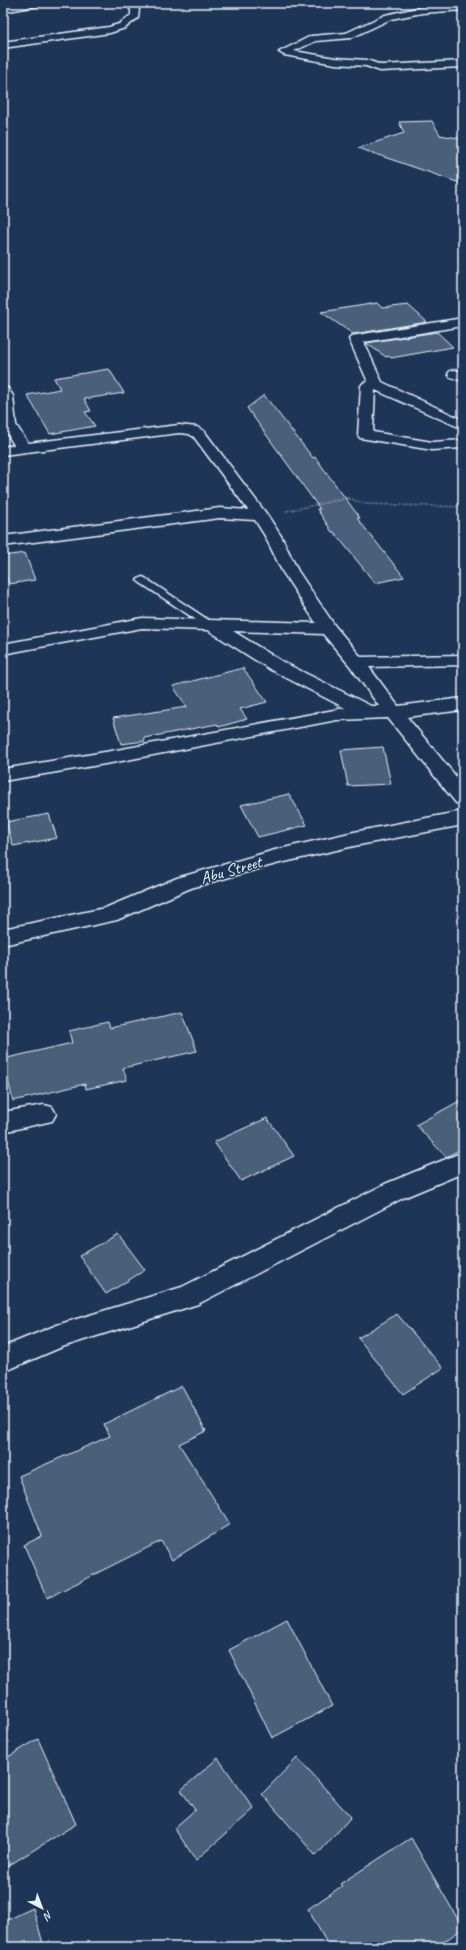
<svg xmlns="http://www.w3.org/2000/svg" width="466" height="1950" font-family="Caveat,sans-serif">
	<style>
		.building { fill: #495e7a; stroke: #e8f1f8 }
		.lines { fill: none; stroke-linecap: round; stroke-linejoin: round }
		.service-casing { stroke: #e8f1f8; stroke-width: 3 }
		.minor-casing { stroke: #e8f1f8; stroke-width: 3 }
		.path { stroke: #e8f1f8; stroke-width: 2; stroke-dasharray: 0.5 2; stroke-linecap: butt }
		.service { fill: #1d3557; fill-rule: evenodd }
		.minor { fill: #1d3557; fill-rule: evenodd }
		.labels { text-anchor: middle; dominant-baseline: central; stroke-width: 3; stroke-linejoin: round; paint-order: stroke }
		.street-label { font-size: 17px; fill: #e8f1f8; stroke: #1d3557 }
	</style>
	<rect width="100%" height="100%" fill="#1d3557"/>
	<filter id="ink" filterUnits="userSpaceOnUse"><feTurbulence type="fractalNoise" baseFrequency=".025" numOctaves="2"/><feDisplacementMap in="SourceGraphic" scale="8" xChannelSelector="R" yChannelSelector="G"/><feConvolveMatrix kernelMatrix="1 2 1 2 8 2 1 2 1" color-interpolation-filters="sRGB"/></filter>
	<g filter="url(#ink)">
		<path class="building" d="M432,121l8,14 23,4v45l-105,-36 46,-15 -5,-11z
			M377,303l5,5 26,-3 19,17 -74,12 -32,-22z
			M437,332l16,15 -62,11 -2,-2 -3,1 -20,-14z
			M109,369l15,24 -40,6 7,12 -6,1 10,14 -45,8 -23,-39 33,-6 -6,-11z
			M264,395l49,63 2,-1 45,61h-3l47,59 -29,6 -41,-51h-2l-15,-23h3l-73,-101z
			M25,553l10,27 -26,4 -6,-16v-12z
			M243,668l24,34 -27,7 7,10 -28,8 -2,-3 -73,14 1,3 -24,3 -8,-26 74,-11 -14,-21z
			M383,747l8,37 -43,2 -7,-36z
			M289,794l18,31 -49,12 -17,-32z
			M49,814l8,24 -44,8 -7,-24z
			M182,1012l15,39 -74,17 4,12 -41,9 -1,-5 -72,17 -10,-42 69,-16 -3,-12 39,-9 2,6z
			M463,1099v49l-17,9 -30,-32z
			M267,1118l27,38 -53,25 -27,-39z
			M118,1234l27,36 -39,24 -27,-38z
			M397,1314l46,54 -40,26 -45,-56z
			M182,1386l24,45 -27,13 51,80 -58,36 -11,-19 -114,57 -23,-53 18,-9 -23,-60 91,-40 -6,-12z
			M287,1619l45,87 -60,32 -43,-88z
			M38,1739l38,85 -73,45v-109z
			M218,1758l36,51 -58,51 -22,-32 21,-18 -14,-20z
			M297,1758l54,59 -35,39 -54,-62z
			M411,1838l52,90 -26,19h-108l-21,-38 34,-23 -2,-2z
			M33,1908l11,39h-41v-25z"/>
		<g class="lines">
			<defs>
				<path id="service" d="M142,577l3,1 71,47 -5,3 -4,-1 -68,-45 -2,-2z"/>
				<path id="minor" d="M22,3h19l-4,3 -34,6v-6z
					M125,3h9l5,7 -1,8 -13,10 -15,5 -107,15v-6l106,-15 10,-3 12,-9v-5z
					M463,4v6l-41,3 -31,6 -40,19 -35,3 -22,10 41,7 32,2 14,5 82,-4v6l-83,4 -14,-5 -31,-2 -51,-9 -5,-3 32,-16 35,-3 39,-18 37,-8z
					M463,318v8l-99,16 18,40 81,38v9l-88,-39 -2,42 59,10 31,-2v8l-31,2 -72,-12 -2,-3 3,-49 2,-3 5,-1 -19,-43 2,-3z
					M455,370l8,2v9l-13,-4 -2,-3 2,-3z
					M3,387l5,1 5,8 3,29 12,18 151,-18 18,2 7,4 64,85 13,20 17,35 37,55 26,31 102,-2v10l-94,2 29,39 65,-8v12l-56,7 56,68v19l-7,-1 -68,-85 -51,2 -226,43 -108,18v-12l108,-18 234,-43 -74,-38 -63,-40 -66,-2 -139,26v-10l139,-26 174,5 -34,-52 -17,-35 -10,-16 -35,-2 -217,28v-10l217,-28 28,2 -54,-73 -5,-3 -10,-1 -176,22v-8l11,-2 -11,-18zM233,631l90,3 27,32 29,40h-8l-88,-44z
					M463,811v14l-109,21 -78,18 -85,24 -74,32 -114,25v-16l102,-21 72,-30 98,-28 79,-18z
					M44,1105l8,2 4,7 -4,7 -49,11v-20z
					M463,1152v21l-60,25 -205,106 -136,43 -59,25v-25l54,-22 125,-38 203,-103z"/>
			</defs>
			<use href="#service" class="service-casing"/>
			<use href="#minor" class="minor-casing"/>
			<path class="path" d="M286,511l62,-13 18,6 97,3"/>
			<use href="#service" class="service"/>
			<use href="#minor" class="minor"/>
		</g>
	</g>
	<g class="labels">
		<g class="street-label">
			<text transform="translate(231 870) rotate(-16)">Abu Street</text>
		</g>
	</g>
	<rect width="466" height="1950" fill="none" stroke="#1d3557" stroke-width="16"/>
	<rect x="8" y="8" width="450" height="1934" fill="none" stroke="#e8f1f8" stroke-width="1.5" filter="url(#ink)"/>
	<g transform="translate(42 1908) rotate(138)" stroke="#1d3557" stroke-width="3" paint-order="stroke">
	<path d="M0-3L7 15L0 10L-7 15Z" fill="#e8f1f8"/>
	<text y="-6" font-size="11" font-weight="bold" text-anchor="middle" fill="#e8f1f8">N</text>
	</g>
</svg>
